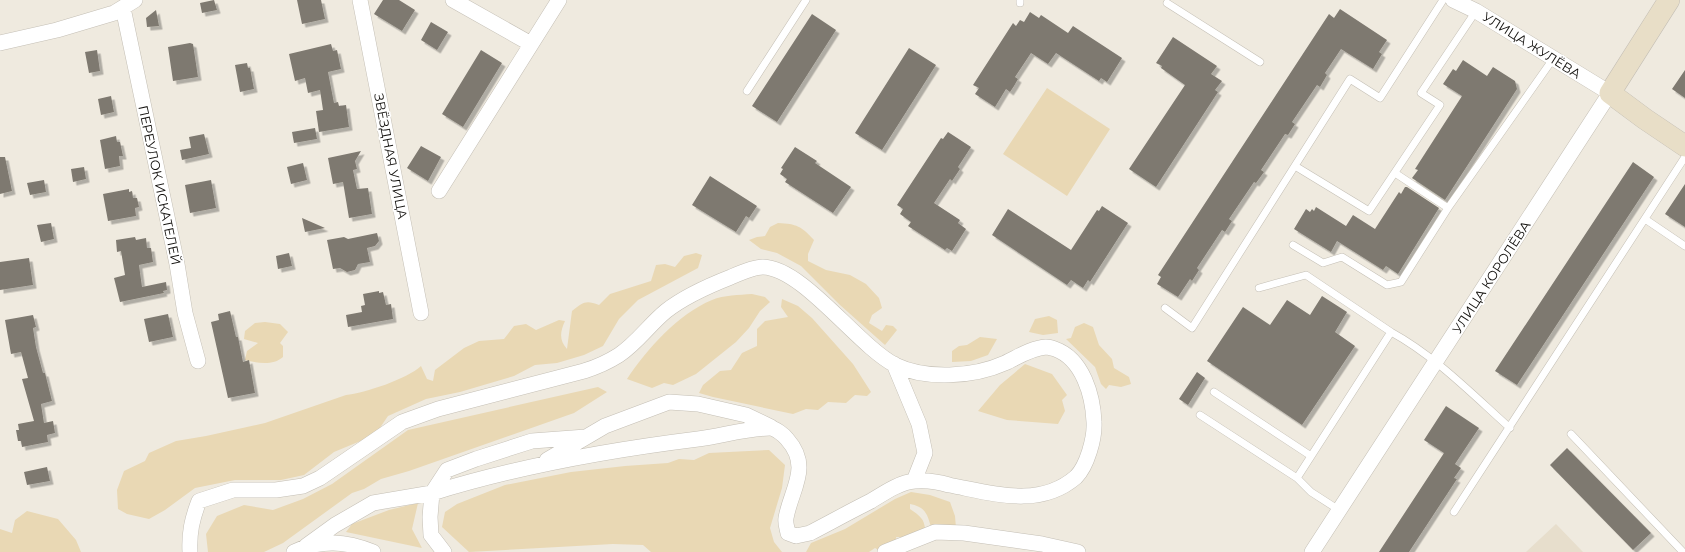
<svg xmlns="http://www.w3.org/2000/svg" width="1685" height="552" font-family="Montserrat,sans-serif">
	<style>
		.built { fill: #e7decc }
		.green { fill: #e9d8b4 }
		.building { fill: #7e7970; filter: url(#shadow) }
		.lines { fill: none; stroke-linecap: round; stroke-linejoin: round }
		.service-casing { stroke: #c4bfb5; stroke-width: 8 }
		.minor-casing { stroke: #c4bfb5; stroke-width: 16 }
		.secondary-casing { stroke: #c4bfb5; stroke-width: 22 }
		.service { stroke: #fff; stroke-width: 7 }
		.minor { stroke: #fff; stroke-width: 15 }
		.secondary { stroke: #e8dec7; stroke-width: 21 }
		.labels { text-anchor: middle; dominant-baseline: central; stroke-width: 3.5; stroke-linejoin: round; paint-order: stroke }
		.street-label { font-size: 13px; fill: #12100d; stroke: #fff }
	</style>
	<defs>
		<filter id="shadow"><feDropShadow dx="3.5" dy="3.5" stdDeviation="0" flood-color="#0004"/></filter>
	</defs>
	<rect width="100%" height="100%" fill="#efeadf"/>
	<path class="built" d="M1556,524l27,28h-57z"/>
	<path class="green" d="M1047,88l63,41 -43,67 -64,-42z
		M778,223c19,1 23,3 36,17l-6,14v7l18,9 24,5 16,9 13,14 3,10 -10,7 -3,8 13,8 4,-6 7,1 4,4 -12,15 -45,-40 -39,-39 -24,-13 -16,-4 -12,-9 8,-3 8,-1 5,-9z
		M696,253l6,2 -4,13 -60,32 -19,19 -16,27 -19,9 -27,8 -22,2 -21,11 -54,16 -34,7 -38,17 -13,19 -41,17 -30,23 -23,5h-46l-40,8 -30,22 -16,9 -22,-5 -9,-5 -1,-19 7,-19 21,-10 4,-8 27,-12 30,-5 59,-13 81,-28c19,-2 61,-16 75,-29l6,13 6,2 2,-11 29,-22 15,-7 25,-2 10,-13 12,-2 10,6 23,-10 6,1c-5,11 -6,19 2,28l5,-38c11,-9 14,-11 27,-6l11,-11 41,-13 5,-16 9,-1 10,3 9,-11z
		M752,294l13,3 5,5 -10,9 -11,17 -13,14 -40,32 -23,11 -9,-2 -12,5 -25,-9c20,-30 51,-65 85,-79 12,-5 27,-5 40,-6z
		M782,299l16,7 14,12 41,46 18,28 -4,4 -12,-1 -9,8 -18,-1 -10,8 -12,-1 -13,5 -80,-17 -14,-4 4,-8 17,-14 11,-1 11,-17 15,-7v-17l8,-8 23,-4 -7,-10z
		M1049,316l8,4 1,13 -15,2 -14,-3 6,-13z
		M265,322l15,2 8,8 -8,11 3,3v11c-10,9 -26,6 -38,3l2,-9 11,-8 -14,-4 1,-8 10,-8z
		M1084,323l9,4 6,18 13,14 2,9 15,9 2,7 -10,3 -12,-2 -3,4 -5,-5 -6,-17 -29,-28 5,-1 4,-11z
		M980,337l17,2 -9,16 -17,6 -19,1v-11l7,-5 8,-1z
		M1025,364l27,10 15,21 -5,5 3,11 -7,13 -51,-4 -29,-9 22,-26z
		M598,387l9,5 -33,21 -165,58 -28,8 -17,10 -12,4 -69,50 -19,9h-56l-2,-18 11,-18 27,-11 29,5 30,-11 29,-15 76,-54z
		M769,450l16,15 -3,23 -12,40 4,14 8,10h-131l-8,-7 -30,-1 -144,8 -27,-25 3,-15 12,-8 48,-19 66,-13 54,-6 43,-3 11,-4 15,1 15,-7z
		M911,492l19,3 20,7 5,14 1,12 -25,-1c-4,-14 -6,-20 -21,-23v5c9,6 15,10 15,21l-19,7h-10l2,8 -16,7 -7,-4 -6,4h-63l5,-9 34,-14 50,-30z
		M418,503l-6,26 10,19 -76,-16 6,-8 37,-14z
		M27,511l31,8 18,21 5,12h-81v-23l12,4 3,-13z"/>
	<path class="building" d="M214,0l3,10 -15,3 -2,-10z
		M297,0h24l4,19 -23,5z
		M383,0h16l16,10 -13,21 -28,-17z
		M1340,9l47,31 -8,12 3,2 -9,15 -32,-20 -16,24 2,2 -7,12 -3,-2 -25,37 3,2 -7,11 -3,-1 -24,36 3,2 -8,11 -2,-1 -25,37 3,2 -7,11 -3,-2 -25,38 2,2 -7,11 -2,-2 -12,18 -21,-13 4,-7 -3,-2 171,-261 5,4z
		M156,10l3,16 -12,1 -1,-9z
		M1030,12l9,6 2,-3 27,18 5,-7 49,32 -15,24 -6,-4 -2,3 -43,-28 -8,11 -17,-11 -16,24 3,2 -4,7 -4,6 -4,-3 -11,18 -20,-13 4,-6 -6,-3 40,-62 3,3 4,-6 4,2z
		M812,14l24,16 -59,92 -25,-16z
		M431,22l17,10 -11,18 -16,-10z
		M1173,37l44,29 -6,8 11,7 -7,9 3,2 -62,95 -27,-18 56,-84 -24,-17 1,-2 -6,-3z
		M190,43l3,1 5,33 -25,4 -5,-34z
		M331,44l2,7 4,-1 4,19 -13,3 6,31 4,-1 1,4 7,-1 3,22 -30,5 -3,-21 7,-1 -3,-20 -12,3 -3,-15 -10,3 -6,-27z
		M909,48l27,17 -54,85 -27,-17z
		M97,50l3,21 -11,2 -4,-21z
		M481,50l21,13 -39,64 -21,-13z
		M1463,60l24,16 6,-9 22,14 2,8 -72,111 -33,-22 6,-8 -3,-1 47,-73 -19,-12 10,-15 3,2z
		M247,63l1,5h2l4,21 -14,3 -5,-27z
		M1685,70v28l-13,-9z
		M111,96l3,16 -13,3 -3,-16z
		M315,128l2,11 -23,4 -2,-11z
		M948,132l23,15 -13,20 2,2 -8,12 -2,-2 -16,24 26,17 -2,3 8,6 -14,22 -5,-3 -2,2 -37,-24 3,-4 -11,-8 3,-5 -6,-4 44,-67 2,1z
		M204,134l5,20 -27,6 -2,-10 11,-2 -2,-11z
		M116,136l1,6h3l3,14h-4l1,10 -15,3 -5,-29z
		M421,146l20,11 -13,24 -21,-13z
		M795,147l22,14 -2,2 36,24 -18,26 -48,-31 2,-3 -7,-5 3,-5 -2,-1z
		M361,151l-6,10 2,8 -4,1 4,19 11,-1 4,26 -23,4 -6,-36 -10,2 -5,-26z
		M0,157h5l7,34 -12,3z
		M1633,162l21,15 -137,208 -22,-14z
		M303,163l4,17 -16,4 -4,-17z
		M84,167l2,12 -13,3 -2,-13z
		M710,176l47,30 -8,12 -3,-2 -10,16 -44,-27z
		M44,180l2,12 -16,3 -3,-12z
		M211,180l5,28 -26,5 -5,-28z
		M1685,184v43l-20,-13z
		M1405,187h2l32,21 -41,66 -12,-8 -3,4 -46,-29 -6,11 -37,-23 12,-20 4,3 2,-3 2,2 2,-4 30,19 7,-11 22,14 24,-37 2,2z
		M129,189v3l3,-1 1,7h4l2,9 -4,1 1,8 -28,5 -5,-27z
		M1102,206l26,17 -38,59 -2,-2 -5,8 -12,-8 -4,5 -75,-50 16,-26 63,41 26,-40 2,1z
		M302,218l23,10 -20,4z
		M51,223l3,16 -13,3 -4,-17z
		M377,233l2,8 -4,5 -8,2 3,14 -12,2 -3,6 -8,2 -7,-4 -7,1 -6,-29 17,-3 4,2z
		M135,237l1,3 10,-2 1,10h4l2,14 -14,3 3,22 24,-5 1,8 -4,1 1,2 -44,9 -6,-24 11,-3 -4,-24 -4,1 -1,-12z
		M289,253l3,13 -14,3 -2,-13z
		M29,258l4,27 -33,5v-28z
		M379,291v2l4,-1 3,13 5,-1 2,15 -45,8 -2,-12 16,-3 -1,-6 4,-1 -2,-11z
		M1322,296l25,16 -12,20 20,14 -53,79 -95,-64 36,-54 27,18 17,-25 23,15z
		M230,311l6,26h2l5,25 6,-2 6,33 -27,5 -17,-76 8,-2 -1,-6z
		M168,314l5,23 -24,5 -5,-23z
		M33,315l3,12 -3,1 3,19 7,26h2l7,28 -11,3 3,19 9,-2 2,12 -8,2 1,7 -26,5 -1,-6h-3l-2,-11h3l-1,-6 16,-3 -12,-42 6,-1 -7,-26 -10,2 -6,-34z
		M1197,372l8,6 -17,27 -9,-6z
		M1446,406l33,22 -24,36 6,4 -7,10 3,1 -48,73h-30l65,-99 -20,-13z
		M1567,448l84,85 -18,17 -83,-85z
		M47,467l3,14 -23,4 -3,-13z"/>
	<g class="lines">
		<defs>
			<path id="service" d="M1020,0v3
				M1167,3l93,59
				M747,91l59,-91
				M1295,166l74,45 71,-106 -19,-12 55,-82
				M1448,208l105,-149
				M1645,219l40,27
				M1293,245l30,18 19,-6 45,28 14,-3 47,-74 -53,-35
				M1259,288l47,-13 85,57
				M1165,308l27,20 158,-249 30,19 63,-98
				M1214,392l97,64
				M1200,415l97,63
				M1571,434l112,118
				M1339,510l-28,-18 -14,-14 94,-146c44,24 81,62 119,96
				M1454,512l231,-355"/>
			<path id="minor" d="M360,0l61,313
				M453,0l78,44
				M123,8l54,256 8,49 13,48
				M0,43l57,-13 57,-17 21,-13
				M439,191l120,-191
				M894,364l25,60 6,29 -11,28
				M547,460l58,-34 64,-24 29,2 48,11 25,12
				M306,546l29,-21 38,-22 59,-10 15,-23 29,-11 56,-18 54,-4
				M190,552c-1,-19 2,-33 9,-51l34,-11h43l27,-4 17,-8 82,-56 36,-13 146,-38c13,-4 24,-9 35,-16 18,-12 31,-31 47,-44 19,-15 42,-25 65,-34 9,-4 22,-10 32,-10 40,1 94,78 132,98 31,15 79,12 110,-2 13,-6 26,-15 41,-16 3,0 6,1 9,2 28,10 38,47 39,73 1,16 -7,44 -18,55 -37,32 -84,16 -127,8 -10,-3 -23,-5 -34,-4 -15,1 -31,12 -44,20 -20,10 -40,21 -61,32l-14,3 -8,-3c-1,-5 -3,-10 -2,-15 5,-29 26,-51 1,-79 -3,-4 -12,-11 -17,-11 -24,0 -48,8 -72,11 -89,11 -179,27 -266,54l-2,24 1,18 13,17
				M294,552c27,-13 52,-11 79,0
				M885,552l50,-20 29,1 78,11 36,8
				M1312,552l298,-459 -134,-82 -23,-11"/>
			<path id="secondary" d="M1669,0l-59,93 35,26 40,27"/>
		</defs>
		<use href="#service" class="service-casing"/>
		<use href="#minor" class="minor-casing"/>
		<use href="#secondary" class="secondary-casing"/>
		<use href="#service" class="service"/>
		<use href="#minor" class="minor"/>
		<use href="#secondary" class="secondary"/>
	</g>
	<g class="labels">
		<g class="street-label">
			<text transform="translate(1532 45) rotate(32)">УЛИЦА ЖУЛЁВА</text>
			<text transform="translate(391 156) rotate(79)">ЗВЁЗДНАЯ УЛИЦА</text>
			<text transform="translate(160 185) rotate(78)">ПЕРЕУЛОК ИСКАТЕЛЕЙ</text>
			<text transform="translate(1491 277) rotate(-57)">УЛИЦА КОРОЛЁВА</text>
		</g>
	</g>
</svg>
